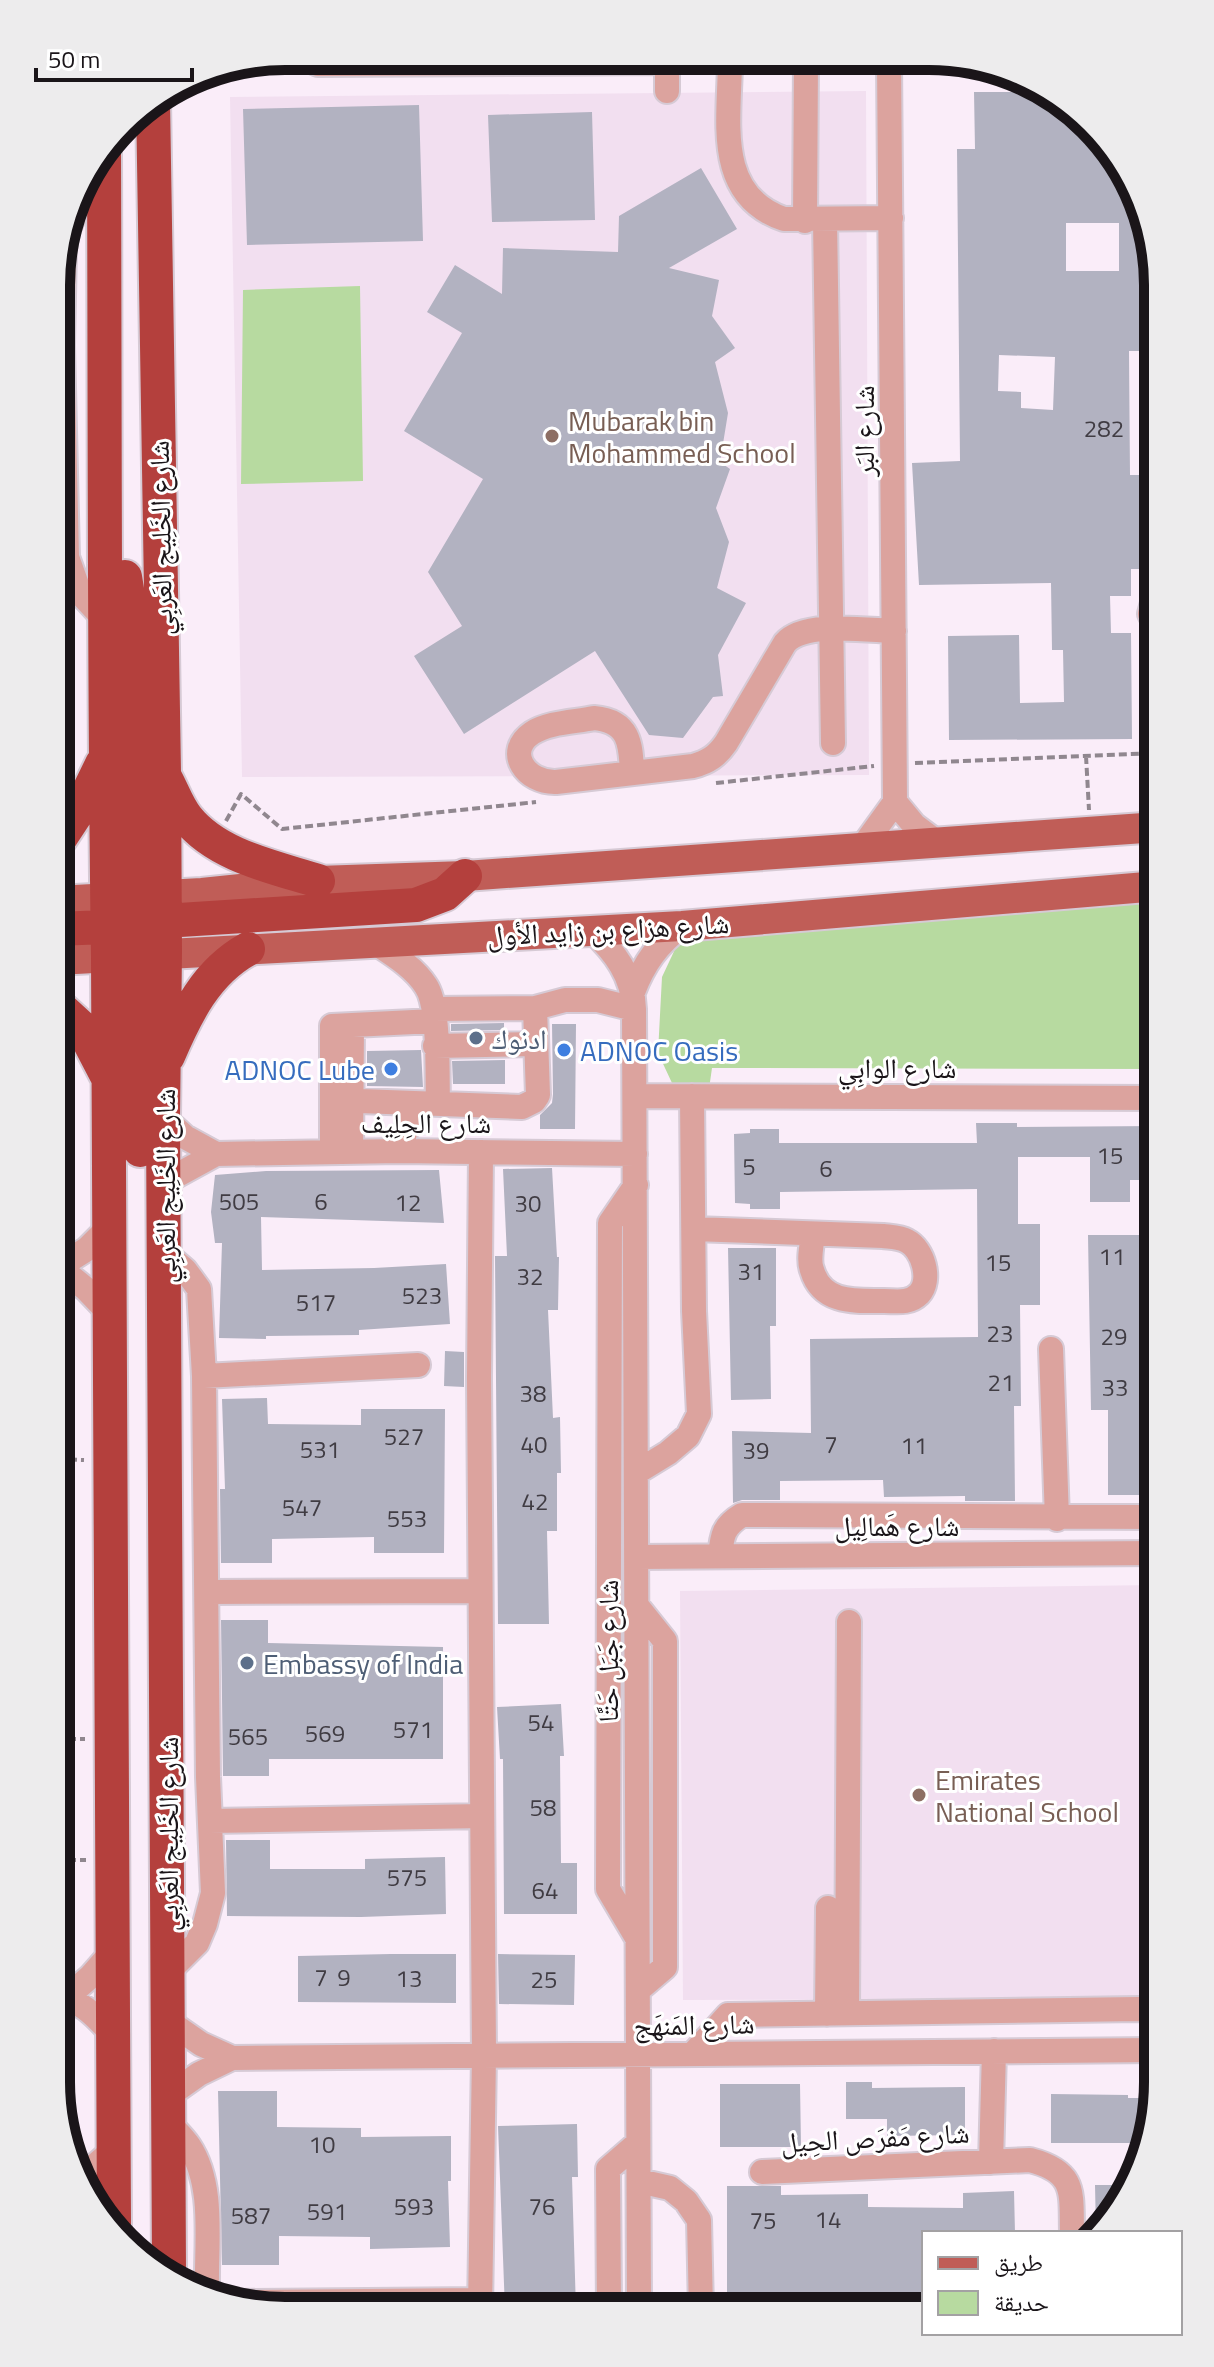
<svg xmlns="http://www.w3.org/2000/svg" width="1214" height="2367" font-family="'Titillium Web','Noto Naskh Arabic',sans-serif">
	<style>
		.built { fill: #f2dff0 }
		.green { fill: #b7daa0 }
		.building { fill: #b2b2c1; fill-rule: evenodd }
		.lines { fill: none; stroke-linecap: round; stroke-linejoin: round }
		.minor-casing { stroke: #d6cad5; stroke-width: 28 }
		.major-casing { stroke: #d6cad5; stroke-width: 34 }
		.highway-casing { stroke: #d6cad5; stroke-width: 38 }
		.path { stroke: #90878f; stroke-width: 4; stroke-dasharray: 8 4; stroke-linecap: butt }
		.minor { stroke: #dca39e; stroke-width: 24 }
		.major { stroke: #c05d57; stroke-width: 30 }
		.highway { stroke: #b4403d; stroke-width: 34 }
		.education-dot { fill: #8d6e63; stroke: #fff; stroke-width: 3 }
		.service-dot { fill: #5c6f8a; stroke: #fff; stroke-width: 3 }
		.shop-dot { fill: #3f7fe0; stroke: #fff; stroke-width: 3 }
		.labels { text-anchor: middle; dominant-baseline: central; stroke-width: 6; stroke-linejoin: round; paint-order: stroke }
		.number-label { font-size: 24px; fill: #403c43 }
		.education-label { font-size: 28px; fill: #785e54; stroke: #fff; text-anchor: start }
		.street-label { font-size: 28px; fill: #1a1519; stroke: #fff }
		.service-label { font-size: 28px; fill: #4e5e75; stroke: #fff; text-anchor: start }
		.shop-label { font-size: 28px; fill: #366cbe; stroke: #fff; text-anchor: start }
		.rim { fill: none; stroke: #1a1519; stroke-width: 10 }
	</style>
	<rect width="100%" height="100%" fill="#faedf9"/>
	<path class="built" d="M866,91l3,684 -627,2 -12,-680z
		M1158,1585v414l-475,1 -3,-409z"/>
	<path class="green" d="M360,286l3,195 -122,3 2,-194z
		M1158,901v168l-446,-1 -3,21 -19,2 -18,-8 -14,-30 4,-76 15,-32 33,-10z"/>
	<path class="building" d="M974,92h64l42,21 66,99 10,58v81h-27l1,124h16l12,10v84h-27v27h-21l1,37h20l1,106 -183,1 -1,-104 71,-1 1,68 44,-1 -1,-52h-11l-1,-67 -132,2 -7,-122 48,-2 -3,-312h18zM1066,223h53v48h-53zM999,355l56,2 -2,53 -32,-2v-16l-23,-1z
		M419,105l4,136 -176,4 -4,-136z
		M592,112l3,108 -103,2 -4,-107z
		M701,168l36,61 -68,39 50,12 -7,36 23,32 -20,14 13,51 -8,49 10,7 -14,39 13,34 -12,46 29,15 -28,52 5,41 -10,1 -30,41 -34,-3 -54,-84 -131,83 -50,-78 48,-30 -34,-54 55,-93 -79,-48 58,-98 -35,-21 28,-47 47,29 1,-46 115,4 1,-36z
		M504,1023v7l-53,1v-7z
		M552,1024h24l-1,105h-35v-14l12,-12 1,-9z
		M421,1050l2,37 -56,-1v-35z
		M505,1060v24h-52l-1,-23z
		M976,1123h41v4l141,-1v54h-28v22h-40v-45h-72v67h22v81h-20l1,101h-7l1,95h-50v-5l-81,1 -1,-17 -103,1v19h-38l-9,3 -1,-72 79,2 -1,-94 168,-2 -1,-148 -197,3v17h-30v-5l-15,-1 -1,-69 16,-1v-4h29v14h198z
		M552,1168l5,89h2l-1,53h-10l5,108 7,-1 1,56h-4v58h-10l2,93h-51l-3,-368h12l-4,-87z
		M439,1170l5,53 -183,-6 1,53 112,-2 72,-4 4,60 -91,6v5l-93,1v3l-47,-1 3,-95h-7l-4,-31 4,-37 51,-4z
		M1088,1235h51v125h19v46h-14l1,89h-37v-85h-17z
		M728,1248h48v78h-6l1,73 -40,1z
		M445,1351l19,1v35l-20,-1z
		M267,1398l1,26 93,1v-16h84l-1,144h-70v-16l-102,2v24h-51l-1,-74h5l-3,-90z
		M221,1620h47v23l175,4v112h-174v17h-46z
		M561,1704l3,52h-4l1,107h16v51h-73l-1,-155h-3l-3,-52z
		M226,1840h44v29h95v-10l80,-2 1,57 -85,3 -134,-1z
		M391,1954h65v49l-158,-1v-46z
		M498,1954l77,1 -1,50 -75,-1z
		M846,2082h26v6l93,-1v48l-78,1v-17h-41z
		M720,2084h80l1,63h-81z
		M218,2091h59v36l84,1v9l90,-1v45h-3l2,66 -80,2v-12l-91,-1v29h-57z
		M1051,2094l77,1v3h29l-17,45h-89z
		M577,2124l1,53h-6l4,133h-71l-7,-184z
		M1095,2185h29l-14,37 -14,10z
		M727,2186h54v9l87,-1v13l95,1v-15l51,-2 1,42h-91v78l-197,-1z"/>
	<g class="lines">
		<defs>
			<path id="minor" d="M300,56l18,8 349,-2
				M667,58v33
				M730,59c0,59 -17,136 54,160l107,-1
				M104,163l-23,34 -14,35 -3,16 -2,97 5,212 13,36 26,28
				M825,220l8,523
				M805,221l1,-162
				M1158,629l-8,-15 3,-11 5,-4
				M632,773c-1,-30 -3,-52 -38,-55 -19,4 -45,4 -62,15 -28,19 -6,50 24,49l137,-16c15,-4 24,-10 33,-23l59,-100c19,-22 81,-13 109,-12
				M895,802l19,23 24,18
				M861,849l34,-47 -6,-742
				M591,930c24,22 42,46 43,79l5,1301
				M374,942c18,12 40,25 52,44 14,21 11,90 12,118
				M633,992c11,-29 25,-48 49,-66
				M434,1009l101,-1 30,-8h33l36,9
				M435,1046l101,-2
				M636,1096l522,2
				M332,1100l190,7 12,-6 4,-6 -3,-87
				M163,1117l22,20 31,17
				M400,1151l13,-47
				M332,1152v-126l102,-5
				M351,1152l1,-127
				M163,1183l53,-29 184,-3 235,3
				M636,1185l-26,38 -2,666 29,49
				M694,1229l189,7c8,1 17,1 24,5 16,8 25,39 12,53 -10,10 -23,7 -35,7 -29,0 -62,3 -72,-31 -4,-10 0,-26 1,-36
				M163,1251l22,19 14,19 5,87 4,401 5,116 -8,31 -8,19 -29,29
				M57,1268l30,-19 23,-23
				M60,1268l26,21 24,25
				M1051,1349l6,170
				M204,1376l214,-11
				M637,1472l31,-19 20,-17 11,-22 -5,-103 -2,-215
				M720,1556c2,-20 3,-30 22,-41l416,2
				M637,1557l521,-4
				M207,1592l273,-1
				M637,1606l28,35v326l-27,23
				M210,1821l272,-5
				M56,1997c23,0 42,22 57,38
				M67,1997l24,-21 22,-25
				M847,2013l2,-391
				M827,2014l1,-106
				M168,2021l33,23 31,14 925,-8
				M693,2054l35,-39 411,-6 18,3
				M168,2096l31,-22 33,-16
				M168,2122c7,8 15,15 21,24 26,39 17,97 18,141
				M991,2162l3,-111
				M762,2172l268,-12c47,12 41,33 42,73
				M82,2177l32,-28
				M639,2181l31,7 16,13 13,19 2,90
				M239,2302l241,-2
				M480,2310l4,-255 -5,-677 2,-226
				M609,2310l-1,-141 30,-26"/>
			<path id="major" d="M57,901l145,-8 116,-12 147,-5 693,-49
				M57,960l625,-34 476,-40"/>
			<path id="highway" d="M153,101l11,672 1,179 -2,165 6,1153
				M104,152c1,269 0,537 4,805l6,1267
				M125,577l4,25 8,294 7,26 21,30
				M166,779c7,13 12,28 21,39 30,38 87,49 131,63
				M57,843l25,-38 20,-41
				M126,913l9,19 5,218
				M144,928l20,-7 252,-16 29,-11 20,-18
				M57,929l72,-3
				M57,1005l25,23 25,48
				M168,1056c18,-42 38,-84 80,-107"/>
		</defs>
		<use href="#minor" class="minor-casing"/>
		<use href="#major" class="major-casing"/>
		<use href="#highway" class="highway-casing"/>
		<path class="path" d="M1086,756l3,54
			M915,763l243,-10
			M716,783l158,-17
			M226,821l15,-27 41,35 254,-27
			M57,1459l27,1
			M56,1739h29
			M56,1860h30"/>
		<use href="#minor" class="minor"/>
		<use href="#major" class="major"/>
		<use href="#highway" class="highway"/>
	</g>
	<g class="education-dot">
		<circle cx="552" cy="436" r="8"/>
		<circle cx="919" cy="1795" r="8"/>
	</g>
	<g class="service-dot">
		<circle cx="476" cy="1038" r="8"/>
		<circle cx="247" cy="1663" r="8"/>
	</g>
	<g class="shop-dot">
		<circle cx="564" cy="1050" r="8"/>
		<circle cx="391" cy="1069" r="8"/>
	</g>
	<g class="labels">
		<g class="number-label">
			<text x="1104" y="428">282</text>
			<text x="1110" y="1155">15</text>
			<text x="749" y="1166">5</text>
			<text x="826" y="1168">6</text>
			<text x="239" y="1201">505</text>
			<text x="321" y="1201">6</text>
			<text x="408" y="1202">12</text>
			<text x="528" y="1203">30</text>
			<text x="1112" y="1256">11</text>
			<text x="998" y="1262">15</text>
			<text x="751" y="1271">31</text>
			<text x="530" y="1276">32</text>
			<text x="422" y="1295">523</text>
			<text x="316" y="1302">517</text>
			<text x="1000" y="1333">23</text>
			<text x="1114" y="1336">29</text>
			<text x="1001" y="1382">21</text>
			<text x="1115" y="1387">33</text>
			<text x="533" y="1393">38</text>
			<text x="404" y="1436">527</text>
			<text x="534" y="1444">40</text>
			<text x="831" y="1444">7</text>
			<text x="914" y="1445">11</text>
			<text x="320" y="1449">531</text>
			<text x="756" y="1450">39</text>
			<text x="535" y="1501">42</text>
			<text x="302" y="1507">547</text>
			<text x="407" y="1518">553</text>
			<text x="541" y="1722">54</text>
			<text x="413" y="1729">571</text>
			<text x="325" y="1733">569</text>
			<text x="248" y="1736">565</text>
			<text x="543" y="1807">58</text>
			<text x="407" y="1877">575</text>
			<text x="545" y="1890">64</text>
			<text x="321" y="1977">7</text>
			<text x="344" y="1977">9</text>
			<text x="409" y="1978">13</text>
			<text x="544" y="1979">25</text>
			<text x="322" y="2144">10</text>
			<text x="414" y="2206">593</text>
			<text x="542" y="2206">76</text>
			<text x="327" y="2211">591</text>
			<text x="251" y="2215">587</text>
			<text x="828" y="2219">14</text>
			<text x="763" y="2220">75</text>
		</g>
		<g class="education-label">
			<text x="568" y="420">Mubarak bin<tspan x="568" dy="32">Mohammed School</tspan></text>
			<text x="935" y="1779">Emirates<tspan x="935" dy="32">National School</tspan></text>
		</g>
		<g class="street-label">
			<text transform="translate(863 431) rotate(-90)">شارع البَر</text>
			<text transform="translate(160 538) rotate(-91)">شارع الخَلِيج العَربِي</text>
			<text transform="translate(608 929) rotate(-3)">شارع هزاع بن زايد الأول</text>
			<text x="897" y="1067">شارع الوابِي</text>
			<text x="426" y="1122">شارع الحِلِيف</text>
			<text transform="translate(164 1186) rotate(-90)">شارع الخَلِيج العَربِي</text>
			<text x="897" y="1525">شارع هَمالِيل</text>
			<text transform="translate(607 1651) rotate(-90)">شارع جَبَل حَتَّا</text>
			<text transform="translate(167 1834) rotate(-90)">شارع الخَلِيج العَربِي</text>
			<text transform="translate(694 2024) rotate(-1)">شارع المَنهَج</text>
			<text transform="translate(875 2137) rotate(-3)">شارع مَفرَص الحِيل</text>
		</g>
		<g class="service-label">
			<text x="492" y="1038">ادنوك</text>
			<text x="263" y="1663">Embassy of India</text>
		</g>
		<g class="shop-label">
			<text x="580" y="1050">ADNOC Oasis</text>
			<text x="375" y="1069" text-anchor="end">ADNOC Lube</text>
		</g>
	</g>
	<path d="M0 0H1214V2367H0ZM285 70H929A215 215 0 0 1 1144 285V2082A215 215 0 0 1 929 2297H285A215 215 0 0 1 70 2082V285A215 215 0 0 1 285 70Z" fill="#edeced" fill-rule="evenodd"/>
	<path class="rim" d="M285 70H929A215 215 0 0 1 1144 285V2082A215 215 0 0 1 929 2297H285A215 215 0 0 1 70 2082V285A215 215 0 0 1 285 70Z"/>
	<rect x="922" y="2231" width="260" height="104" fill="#ffffff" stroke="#a3a1a3" stroke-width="2"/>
	<rect x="938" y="2257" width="40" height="12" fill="#c05d57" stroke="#a3a1a3" stroke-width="2"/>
	<text x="994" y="2271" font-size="24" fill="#1a1519">طريق</text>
	<rect x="938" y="2291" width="40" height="24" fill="#b7daa0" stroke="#a3a1a3" stroke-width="2"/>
	<text x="994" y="2311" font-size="24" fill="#1a1519">حديقة</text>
	<path d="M36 68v12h156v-12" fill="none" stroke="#1a1519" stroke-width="4"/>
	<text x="48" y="68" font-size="24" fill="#1a1519" stroke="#ffffff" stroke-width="6" paint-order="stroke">50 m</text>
</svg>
